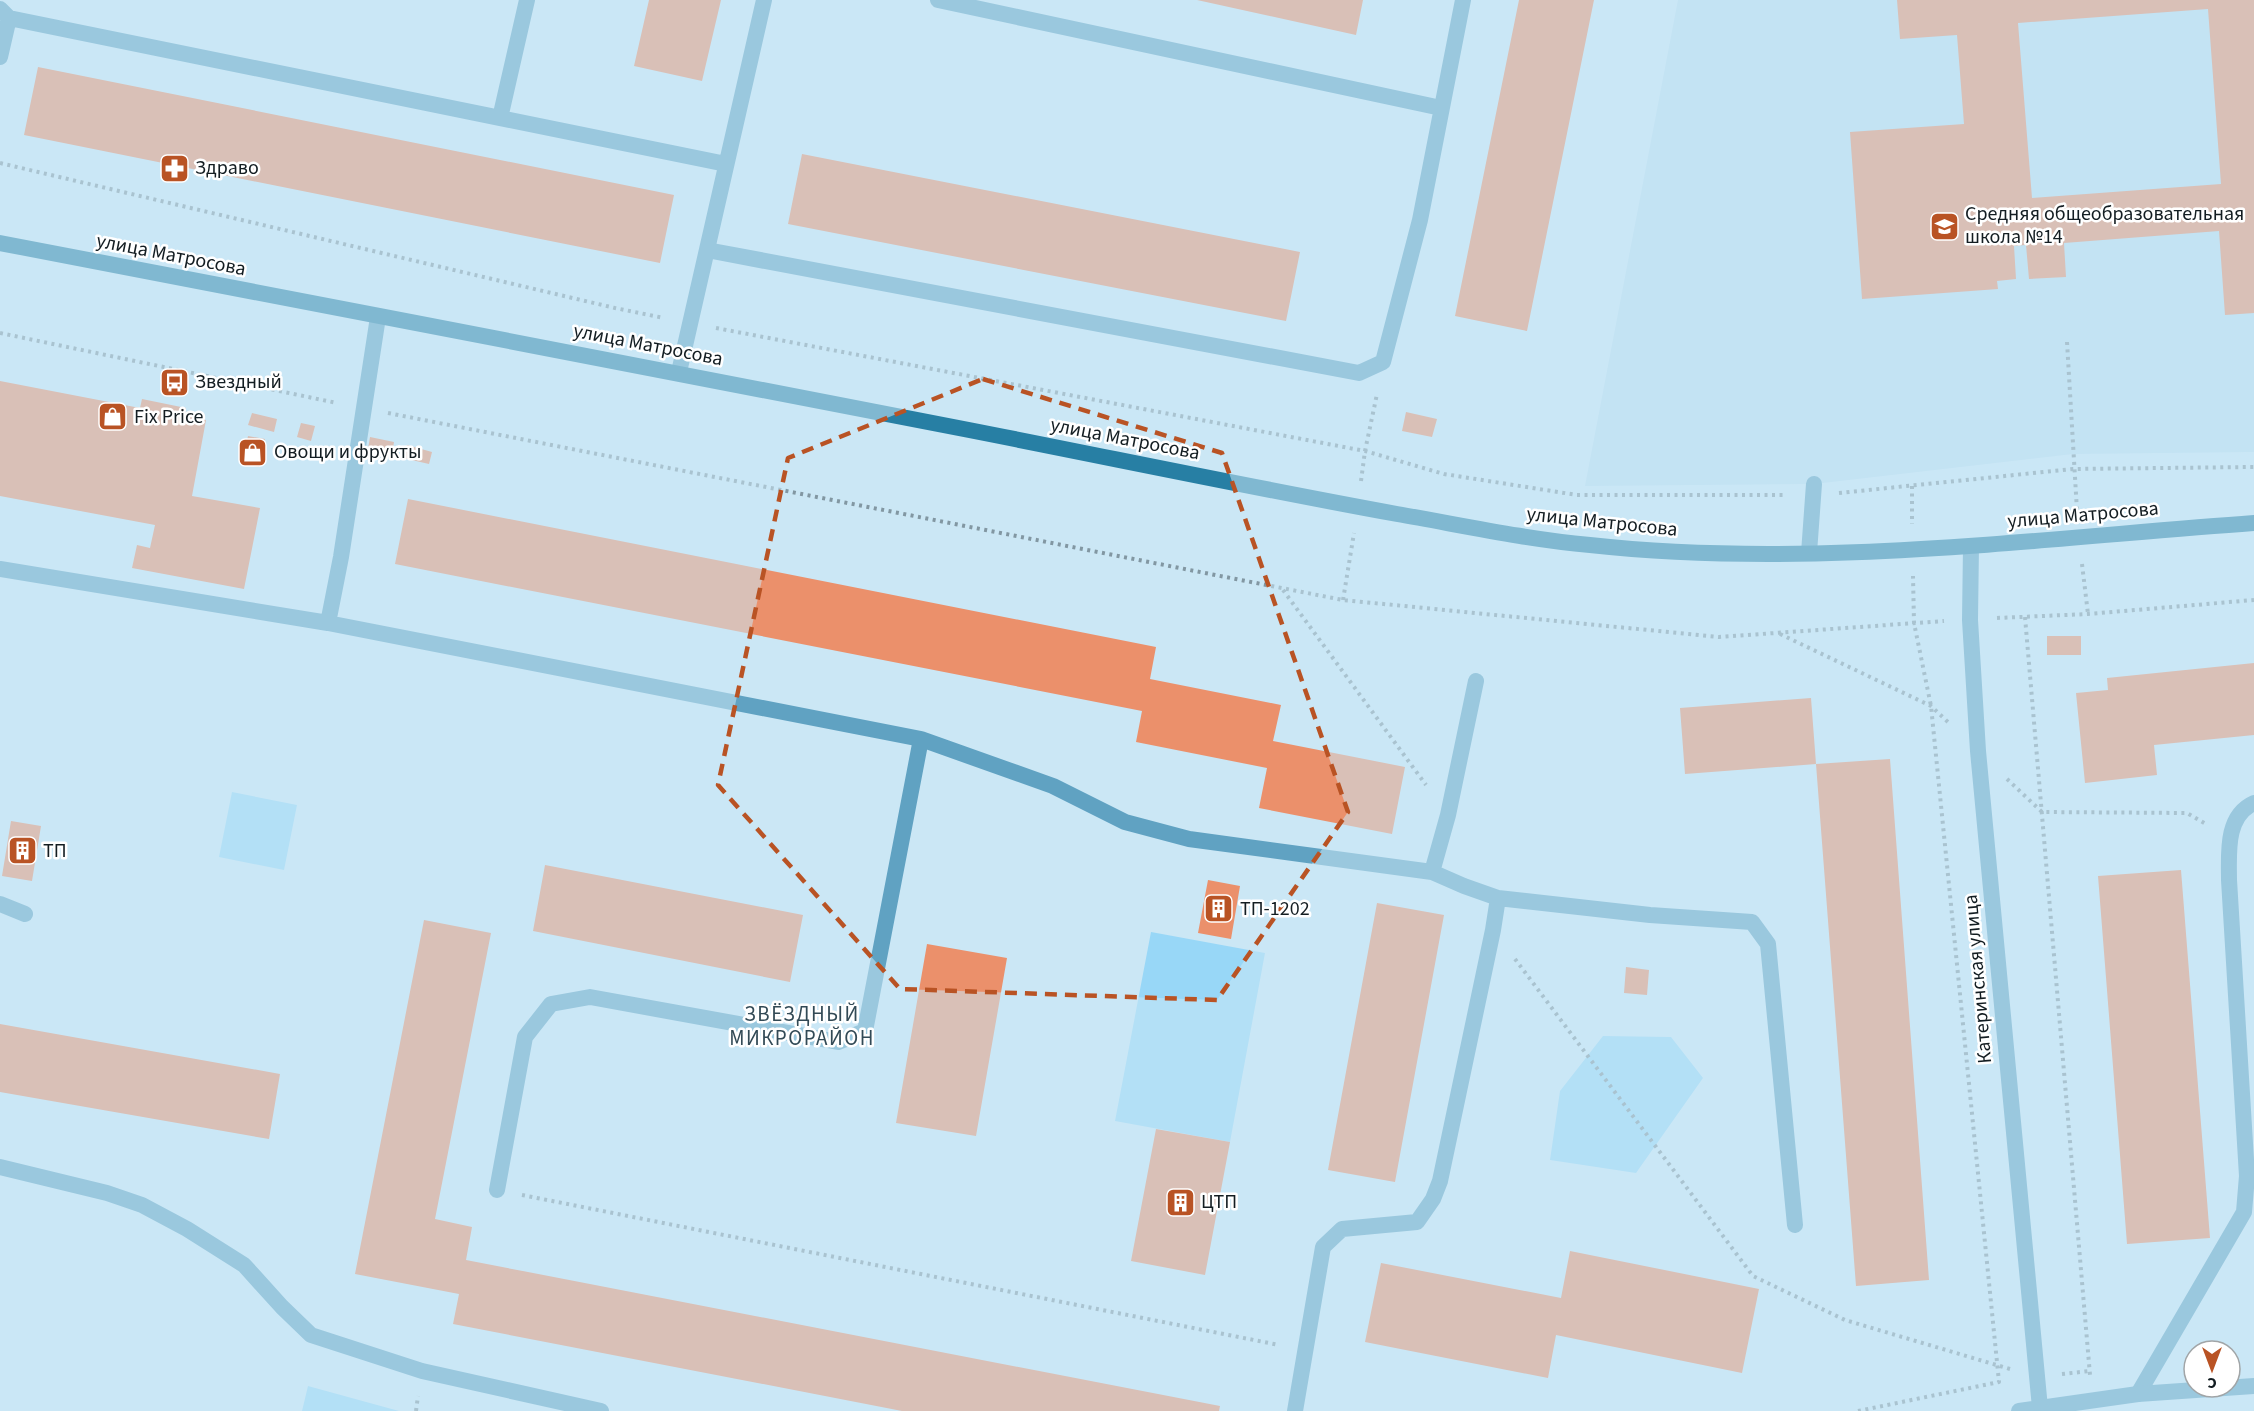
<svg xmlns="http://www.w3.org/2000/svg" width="2254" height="1411" font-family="'Source Sans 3',sans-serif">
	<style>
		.built { fill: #baddf0 }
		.green { fill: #98d7f7 }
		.building { fill: #eb906b; fill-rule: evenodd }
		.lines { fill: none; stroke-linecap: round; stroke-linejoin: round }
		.path { stroke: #8297a2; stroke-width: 4; stroke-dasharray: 3 4.5; stroke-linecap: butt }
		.service { stroke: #60a2c2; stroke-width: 16 }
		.minor { stroke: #60a2c2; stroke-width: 16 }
		.secondary { stroke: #277fa4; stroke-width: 16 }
		.marked { fill: none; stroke: #b95324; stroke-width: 4.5; stroke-dasharray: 12 8; stroke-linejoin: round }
		.labels { text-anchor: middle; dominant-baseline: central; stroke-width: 5; stroke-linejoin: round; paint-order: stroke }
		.poi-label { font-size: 20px; fill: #131d22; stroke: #fff; text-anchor: start }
		.street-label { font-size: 20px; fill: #131d22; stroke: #fff }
		.neighbourhood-label { font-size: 21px; letter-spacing: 1.5px; fill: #324a56; stroke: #fff }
	</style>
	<rect width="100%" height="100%" fill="#cbe7f5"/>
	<path class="built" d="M1678,0h576v452l-181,2 -259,30 -229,2z"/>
	<path class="green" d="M232,792l65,13 -13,65 -65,-13z
		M1151,932l114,21 -35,189 -115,-21z
		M1603,1036l68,1 32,41 -67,95 -86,-13 10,-69z
		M308,1386l91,25h-97z"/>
	<path class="building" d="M649,0h72l-19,81 -68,-15z
		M1197,0h166l-7,35z
		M1519,0h75l-67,331 -72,-15z
		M1897,0h357v313l-29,2 -6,-84 -155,12 2,34 -37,2 -3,-34 -12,1 2,33 -19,2 1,8 -136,10 -12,-167 114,-8 -7,-89 -57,4zM2208,9l13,175 -189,14 -14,-175z
		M38,67l636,128 -14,68 -636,-128z
		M802,154l498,98 -14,69 -498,-97z
		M0,381l140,27 2,-9 44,9 -1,7 21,5 -14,76 68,12 -16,81 -112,-21 5,-23 13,3 5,-23 -155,-29z
		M1406,412l31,7 -5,18 -30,-6z
		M252,413l25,6 -3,13 -26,-7z
		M301,423l14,3 -4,15 -14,-4z
		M248,436l17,3 -6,28 -17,-3z
		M370,437l24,5 -2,12 -24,-5z
		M407,445l25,7 -3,12 -26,-6z
		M408,499l748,148 -6,32 131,26 -8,36 132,26 -13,67 -133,-26 8,-40 -131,-26 6,-31 -747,-147z
		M2047,636h34v19h-34z
		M2254,663v72l-100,10 3,30 -72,8 -9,-90 32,-3 -1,-12z
		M1811,698l5,66 74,-5 39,521 -73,6 -40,-522 -131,10 -5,-66z
		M11,821l30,5 -9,55 -30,-5z
		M545,865l258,50 -13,67 -257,-51z
		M2181,870l29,368 -83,6 -29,-368z
		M1208,880l32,6 -9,53 -33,-6z
		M1377,903l67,12 -49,267 -67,-12z
		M424,920l67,13 -56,286 37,8 -6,33 754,146 -1,5h-317l-449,-87 6,-30 -104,-20z
		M927,944l80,14 -31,178 -80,-13z
		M1626,967l23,3 -2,25 -23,-2z
		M0,1024l280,50 -11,65 -269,-47z
		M1156,1129l74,13 -25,133 -74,-14z
		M1570,1251l189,38 -17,84 -186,-38 -8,43 -183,-36 16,-79 180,35z"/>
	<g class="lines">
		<path class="path" d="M0,163l615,145 49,10
			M716,328l649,123 79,23 133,21h210
			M0,333l337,70
			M2067,342l10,169
			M388,413l955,187 376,37 225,-16
			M1361,481l4,-30 12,-57
			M1912,486v38
			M1839,493l234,-24 181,-2
			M2082,564l6,50
			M1283,590l143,195
			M1343,600l11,-67
			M2025,617l65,758
			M1997,618l91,-4 166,-14
			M1780,634l151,72 19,18
			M2007,779l35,33 145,1 19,11
			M1515,959l238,317 92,44 165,49
			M522,1195l757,150
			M2062,1374l28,-3
			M416,1411l2,-15
			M1858,1411l141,-29 -68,-676 -17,-83 -1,-47"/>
		<path class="service" d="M938,0l503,108
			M0,9l9,9 717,146
			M0,57l9,-39
			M500,118l27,-118
			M707,250l652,123 24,-11 37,-142 43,-220
			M679,372l85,-372
			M1809,553l5,-69
			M0,569l328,54 13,-66 37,-240
			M328,623l593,116 132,47 72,36 64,17 243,33 32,14 34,12 152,17 102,7 16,22 27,281
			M1432,872l16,-57 28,-134
			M0,904l25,10
			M497,1190l28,-153 26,-33 39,-7 248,45 27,-11 56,-292
			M2138,1394l106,-182 3,-36 -18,-296c0,-26 -4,-64 25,-77
			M1295,1411l28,-164 19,-18 75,-7 16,-23 7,-18 53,-251 5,-32"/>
		<path class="minor" d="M1971,546l-1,74 8,131 62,657
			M0,1167l107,26 35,12 45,24 57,36 38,42 29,28 111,36 179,40
			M2019,1411l119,-17 116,-8"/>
		<path class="secondary" d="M0,243c323,63 646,123 969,187 143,28 285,58 428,84 64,11 128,25 193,31 220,24 444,-6 664,-22"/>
	</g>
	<path d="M0 0H2254V1411H0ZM983,379l239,74 126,359 -131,188 -317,-11 -182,-204 70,-327z" fill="#cbe7f5" fill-opacity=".55" fill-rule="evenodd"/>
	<path class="marked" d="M983,379l239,74 126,359 -131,188 -317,-11 -182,-204 70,-327z"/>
	<defs>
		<symbol id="pharmacy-square" viewBox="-11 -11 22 22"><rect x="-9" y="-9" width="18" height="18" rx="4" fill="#b95324" stroke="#fff"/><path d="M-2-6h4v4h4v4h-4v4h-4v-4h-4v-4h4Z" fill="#fff"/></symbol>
		<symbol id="school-square" viewBox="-11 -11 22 22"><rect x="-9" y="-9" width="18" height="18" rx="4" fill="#b95324" stroke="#fff"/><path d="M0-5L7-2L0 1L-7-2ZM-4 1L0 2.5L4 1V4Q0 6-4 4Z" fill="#fff"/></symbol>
		<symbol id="bus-square" viewBox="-11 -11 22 22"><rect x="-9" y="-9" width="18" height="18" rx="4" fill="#b95324" stroke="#fff"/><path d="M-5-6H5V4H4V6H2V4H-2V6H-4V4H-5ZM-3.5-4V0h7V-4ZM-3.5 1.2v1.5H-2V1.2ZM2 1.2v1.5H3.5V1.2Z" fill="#fff"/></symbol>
		<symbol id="shop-square" viewBox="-11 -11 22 22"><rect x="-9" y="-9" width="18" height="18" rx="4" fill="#b95324" stroke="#fff"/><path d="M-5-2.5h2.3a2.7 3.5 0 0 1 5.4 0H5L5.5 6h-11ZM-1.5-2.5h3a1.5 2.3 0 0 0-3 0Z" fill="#fff"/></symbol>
		<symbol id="building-square" viewBox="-11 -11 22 22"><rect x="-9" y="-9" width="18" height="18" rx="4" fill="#b95324" stroke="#fff"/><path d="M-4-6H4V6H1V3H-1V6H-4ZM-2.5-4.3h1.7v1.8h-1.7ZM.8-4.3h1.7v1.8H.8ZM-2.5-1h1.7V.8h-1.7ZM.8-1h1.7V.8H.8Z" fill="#fff"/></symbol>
	</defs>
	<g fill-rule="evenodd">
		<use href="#pharmacy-square" x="158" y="152" width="33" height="33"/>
		<use href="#school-square" x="1928" y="210" width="33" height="33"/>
		<use href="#bus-square" x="158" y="366" width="33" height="33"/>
		<use href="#shop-square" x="96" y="400" width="33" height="33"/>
		<use href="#shop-square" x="236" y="436" width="33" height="33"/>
		<use href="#building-square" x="6" y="834" width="33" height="33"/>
		<use href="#building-square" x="1202" y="892" width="33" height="33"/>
		<use href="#building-square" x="1164" y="1186" width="33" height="33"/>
	</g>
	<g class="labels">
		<g class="poi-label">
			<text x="195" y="168">Здраво</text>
			<text x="1965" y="214">Средняя общеобразовательная<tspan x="1965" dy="23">школа №14</tspan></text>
			<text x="195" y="382">Звездный</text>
			<text x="134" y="417">Fix Price</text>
			<text x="274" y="452">Овощи и фрукты</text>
			<text x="43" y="851">ТП</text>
			<text x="1240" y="909">ТП-1202</text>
			<text x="1201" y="1202">ЦТП</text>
		</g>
		<g class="street-label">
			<text transform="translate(171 255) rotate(11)">улица Матросова</text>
			<text transform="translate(648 345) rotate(11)">улица Матросова</text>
			<text transform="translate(1125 439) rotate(11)">улица Матросова</text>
			<text transform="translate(2083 515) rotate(-5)">улица Матросова</text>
			<text transform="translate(1602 522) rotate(6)">улица Матросова</text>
			<text transform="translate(1978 979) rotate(-95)">Катеринская улица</text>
		</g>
		<g class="neighbourhood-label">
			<text x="802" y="1014">ЗВЁЗДНЫЙ<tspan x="802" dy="24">МИКРОРАЙОН</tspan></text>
		</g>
	</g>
	<g transform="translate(2212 1369) rotate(180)"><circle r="28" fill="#ffffff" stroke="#a1a5a7" stroke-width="1.5"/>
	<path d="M0-4.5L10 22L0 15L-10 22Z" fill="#b95324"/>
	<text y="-9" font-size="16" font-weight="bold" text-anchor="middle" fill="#131d22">С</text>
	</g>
</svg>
